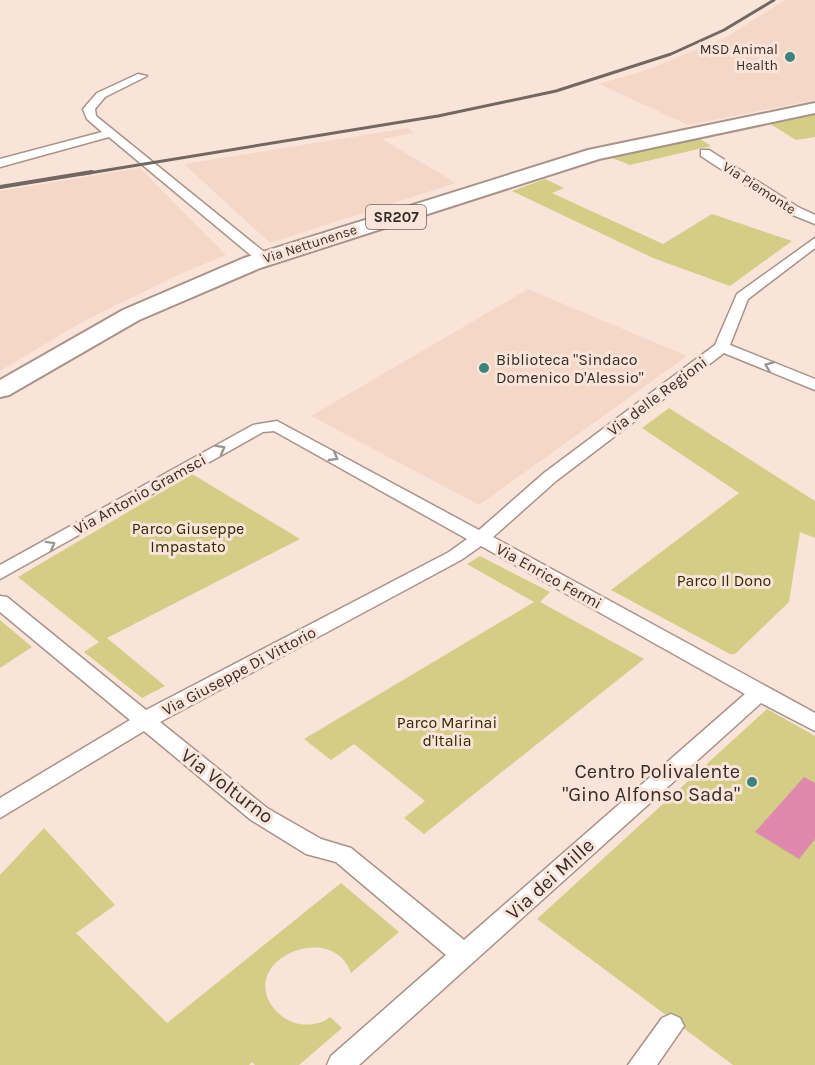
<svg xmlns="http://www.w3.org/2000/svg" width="815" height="1065" font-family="Karla,sans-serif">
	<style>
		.built { fill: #f5d7c8 }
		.green { fill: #d3cd86 }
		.water { fill: #df87ad }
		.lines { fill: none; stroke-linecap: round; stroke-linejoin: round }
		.street-casing { stroke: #a79388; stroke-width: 3 }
		.primary-casing { stroke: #a79388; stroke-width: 4 }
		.street { fill: #fff; fill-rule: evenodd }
		.primary { fill: #fff; fill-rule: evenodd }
		.rail-far1 { stroke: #736761; stroke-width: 3 }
		.rail { stroke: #736761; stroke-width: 4 }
		.oneway { stroke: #9a9694 }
		.poi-dot { fill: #3c837d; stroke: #fae4d9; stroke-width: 2 }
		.labels { text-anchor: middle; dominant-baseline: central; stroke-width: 6; stroke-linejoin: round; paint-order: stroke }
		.far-poi-label { font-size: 14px; fill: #342c28; stroke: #fae4d9; text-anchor: end }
		.far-street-label { font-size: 14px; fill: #342c28; stroke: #fae4d9 }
		.shield { fill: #fae4d9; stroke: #6f635d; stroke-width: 1.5 }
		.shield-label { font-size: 15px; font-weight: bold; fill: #342c28 }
		.poi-label { font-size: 16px; fill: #342c28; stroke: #fae4d9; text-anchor: start }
		.street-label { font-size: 16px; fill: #342c28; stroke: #fae4d9 }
		.park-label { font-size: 16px; fill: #2f2c02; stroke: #fae4d9 }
		.near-poi-label { font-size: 20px; fill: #342c28; stroke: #fae4d9; text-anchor: end }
		.near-street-label { font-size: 20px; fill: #342c28; stroke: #fae4d9 }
	</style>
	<rect width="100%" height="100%" fill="#fae4d9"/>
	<path class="built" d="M785,0h30v100l-127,25 -89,-41 47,-14 79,-32z
		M408,128l6,5 -32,6 74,44 -186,60 -86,-79z
		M140,168l86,87 -48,20 -96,47 -82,49v-180z
		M528,289l159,67 -208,149 -168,-89z"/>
	<path class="green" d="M815,112v25l-19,3 -29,-18z
		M692,134l19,12 -81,19 -28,-11z
		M545,179l19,9 -12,5 111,51 49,-30 80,27 -62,45 -77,-28 -141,-67z
		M669,408l146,93v37l-15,-6 -11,70 -54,52h-5l-119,-64 128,-97 -97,-65z
		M192,474l108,65 -193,99 58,48 -23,12 -58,-46 15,-10 -81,-65z
		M480,556l70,36 -10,10 104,57 -220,175 -20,-16 21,-17 -71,-57 -23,16 -27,-21 230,-137 -67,-38z
		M0,620l32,27 -32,21z
		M767,709l48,27v329h-82l-196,-146z
		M44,828l71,77 -39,28 91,90 174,-140 58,49 -48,41c-18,-52 -107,-16 -81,30 6,10 14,16 25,20 11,3 26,2 35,-6l12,11 -43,37h-44l-3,-3 -3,3h-249v-190z"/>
	<path class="water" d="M804,777l11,6v56l-16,20 -44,-27z"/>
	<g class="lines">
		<defs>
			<path id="street" d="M138,74l9,2 -42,21 -10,12 1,7 173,140v6h-10l-150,-125 -109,30v-8l102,-27 -15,-13 -4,-10 14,-16z
				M701,150h8l89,57 17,8v9l-27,-11 -87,-57z
				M815,238v10l-67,51 -18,46 85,34v11l-91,-37 -168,128 -63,56 322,176v18l-54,-28 -402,362h-32l4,-9 115,-101 -110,-93 -30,-8 -55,-34 -107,-89 -144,87v-20l130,-78 -130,-108v-16l7,1 139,113 303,-158 18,-13 -193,-108 -11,1 -263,147v-14l253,-140 24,-4 202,109 65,-57 171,-128 22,-51zM481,546l264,148 -281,246 -113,-92 -30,-9 -54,-31 -107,-86 301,-162z
				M671,1014l9,4 4,8 -27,39h-29l34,-47z"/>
			<path id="primary" d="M815,103v10l-216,46 -339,109 -121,52 -130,75 -9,2v-17l123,-70 121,-52 344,-108z"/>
		</defs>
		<use href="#street" class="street-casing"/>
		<use href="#primary" class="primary-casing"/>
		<use href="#street" class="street"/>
		<use href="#primary" class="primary"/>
		<path class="rail-far1" d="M83,174l355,-58 118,-25 115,-37 53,-24 50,-30"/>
		<path class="rail" d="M0,187l92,-15"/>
	</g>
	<defs><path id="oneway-chevron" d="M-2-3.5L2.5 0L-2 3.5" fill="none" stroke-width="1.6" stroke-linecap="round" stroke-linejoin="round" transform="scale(1.5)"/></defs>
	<g class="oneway">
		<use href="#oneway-chevron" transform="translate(769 366) rotate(-158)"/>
		<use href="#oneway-chevron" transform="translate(221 449) rotate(-29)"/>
		<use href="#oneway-chevron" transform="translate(334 457) rotate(30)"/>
		<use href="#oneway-chevron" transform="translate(51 545) rotate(-29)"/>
	</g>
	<g class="poi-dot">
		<circle cx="790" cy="57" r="6"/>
		<circle cx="484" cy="368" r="6"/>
		<circle cx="752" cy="782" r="6"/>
	</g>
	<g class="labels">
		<g class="far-poi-label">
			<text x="778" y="49">MSD Animal<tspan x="778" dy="16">Health</tspan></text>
		</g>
		<g class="far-street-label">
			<text transform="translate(759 188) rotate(33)">Via Piemonte</text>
			<text transform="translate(310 244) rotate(-18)">Via Nettunense</text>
		</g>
		<rect class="shield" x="366" y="205" width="60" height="24" rx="4.5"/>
		<g class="shield-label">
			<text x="396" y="217">SR207</text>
		</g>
		<g class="poi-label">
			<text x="496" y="359">Biblioteca "Sindaco<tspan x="496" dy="18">Domenico D'Alessio"</tspan></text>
		</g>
		<g class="street-label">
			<text transform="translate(657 396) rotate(-37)">Via delle Regioni</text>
			<text transform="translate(140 494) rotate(-29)">Via Antonio Gramsci</text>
			<text transform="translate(549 576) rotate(29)">Via Enrico Fermi</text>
			<text transform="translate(239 671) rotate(-28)">Via Giuseppe Di Vittorio</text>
		</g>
		<g class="park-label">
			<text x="188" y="528">Parco Giuseppe<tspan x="188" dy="18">Impastato</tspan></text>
			<text x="724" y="580">Parco Il Dono</text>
			<text x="447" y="722">Parco Marinai<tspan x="447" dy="18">d'Italia</tspan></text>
		</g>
		<g class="near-poi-label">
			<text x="740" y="771">Centro Polivalente<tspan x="740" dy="23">"Gino Alfonso Sada"</tspan></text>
		</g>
		<g class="near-street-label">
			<text transform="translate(227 786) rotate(37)">Via Volturno</text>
			<text transform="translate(550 879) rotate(-42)">Via dei Mille</text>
		</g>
	</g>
</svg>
